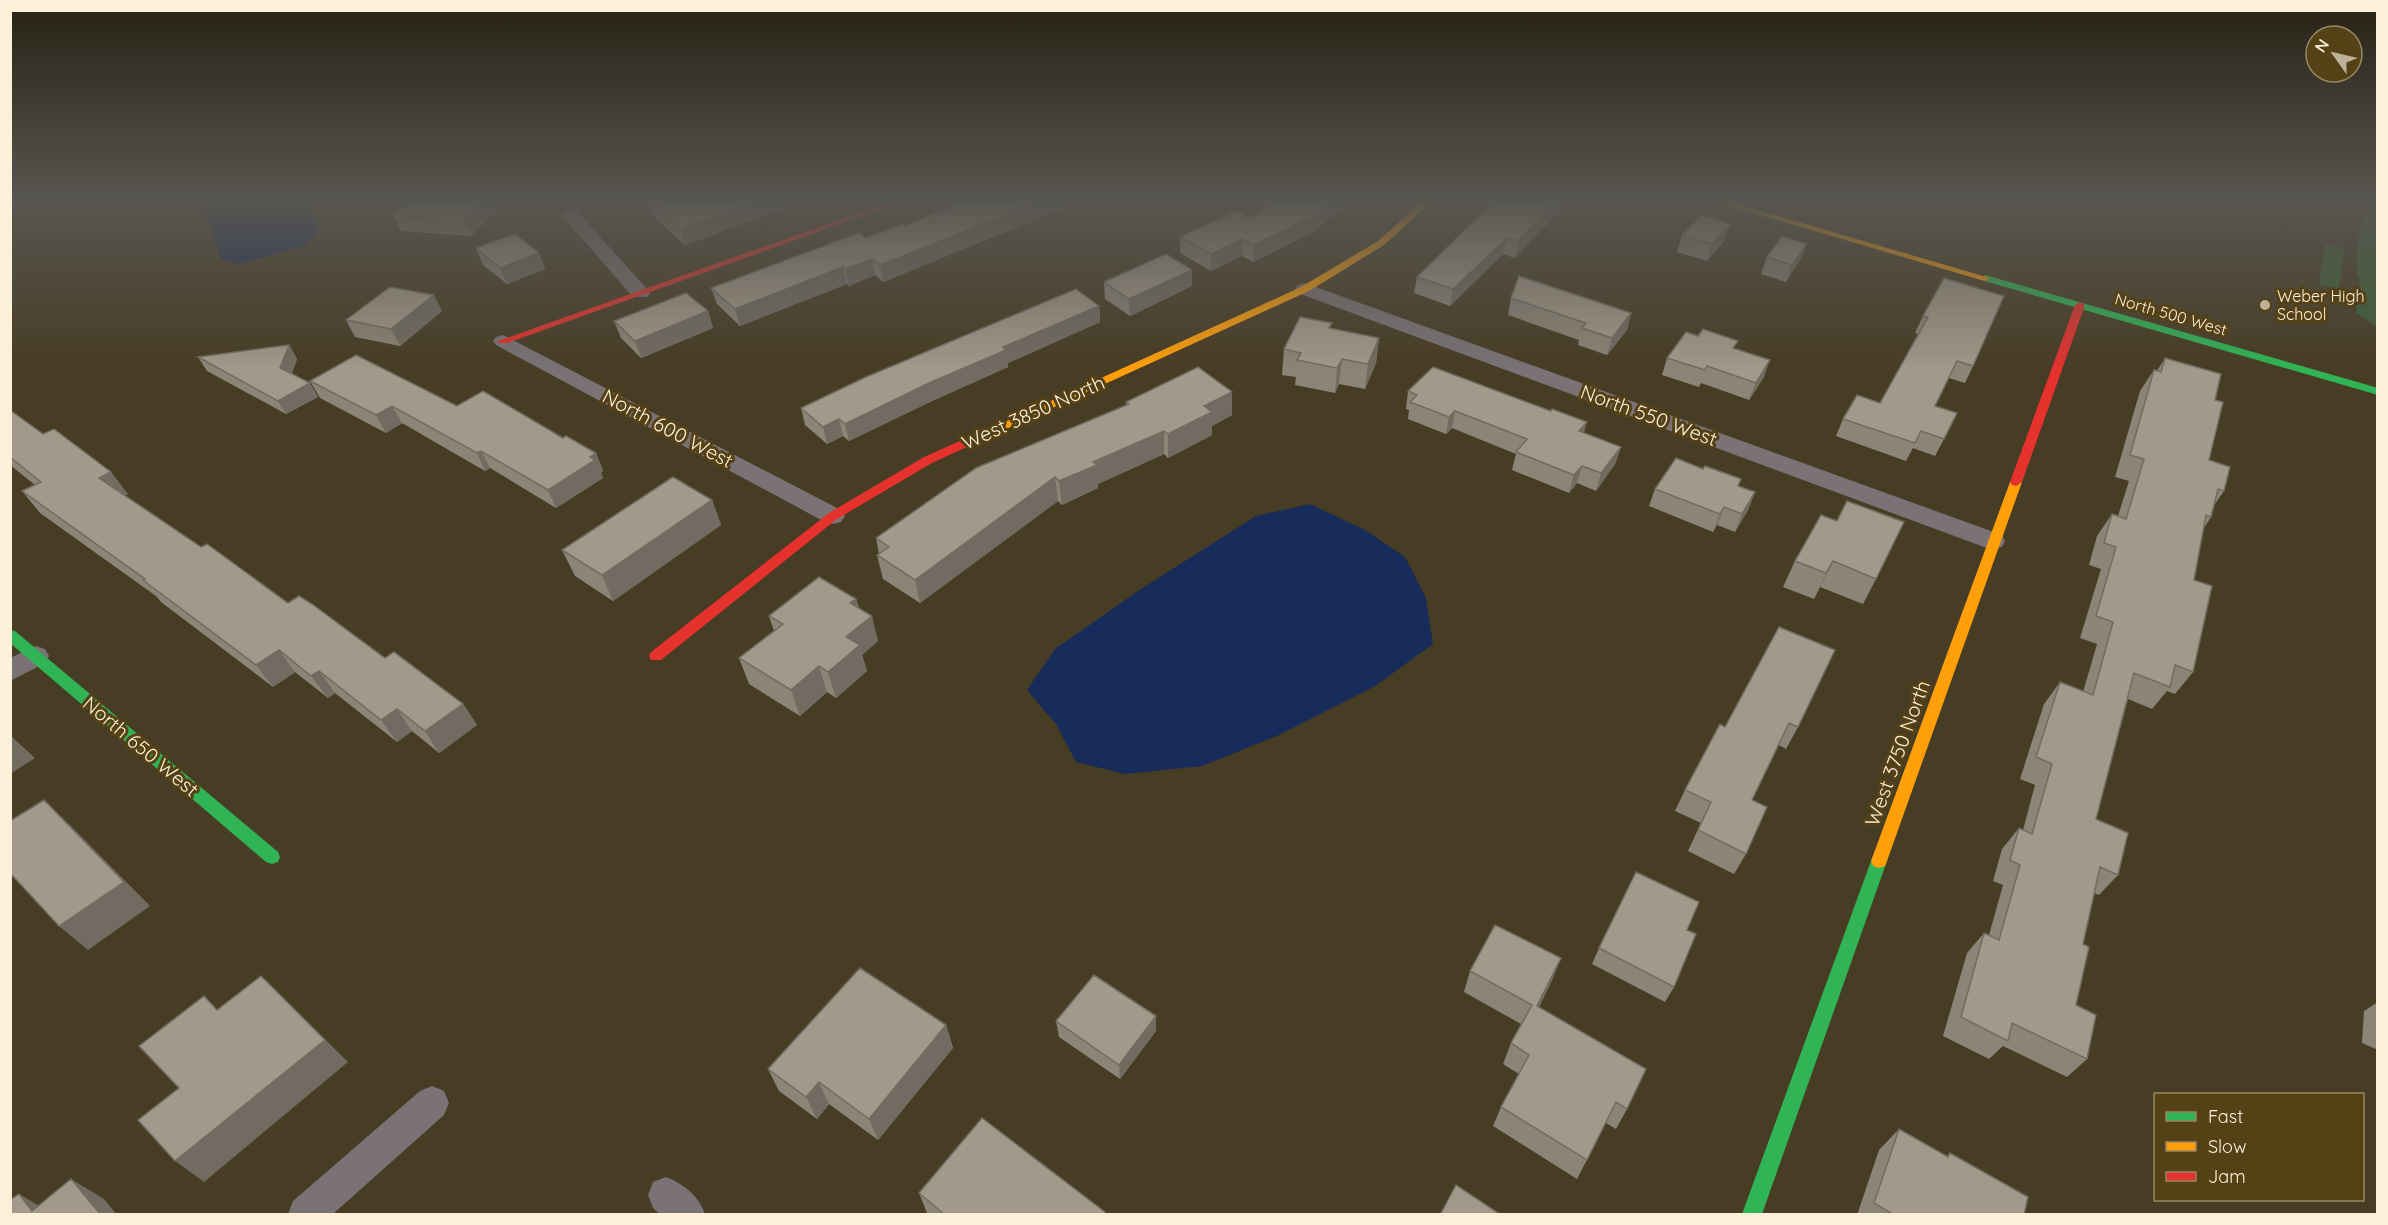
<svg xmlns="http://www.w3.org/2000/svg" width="2388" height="1225" font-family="Quicksand,sans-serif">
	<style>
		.green { fill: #3c6035 }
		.water { fill: #172c5a }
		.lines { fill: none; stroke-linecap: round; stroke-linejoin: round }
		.street { fill: #7a7275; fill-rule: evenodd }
		.fast { fill: #30b455; fill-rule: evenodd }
		.slow { fill: #ff9f0a; fill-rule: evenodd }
		.jam { fill: #e5322d; fill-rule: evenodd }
		.wall { fill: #8c8477 }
		.shaded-wall { fill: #726b61 }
		.building { fill: #a3998a; stroke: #726b61; stroke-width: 1.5 }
		.poi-dot { fill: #bdb19a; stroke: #554116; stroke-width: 2 }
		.labels { text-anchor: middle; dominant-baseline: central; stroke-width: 6; stroke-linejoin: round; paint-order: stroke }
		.far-poi-label { font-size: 16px; fill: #fcf0d9; stroke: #554116; text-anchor: start }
		.far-street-label { font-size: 16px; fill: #fcf0d9; stroke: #554116 }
		.street-label { font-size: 20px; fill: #fcf0d9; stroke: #554116 }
	</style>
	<rect width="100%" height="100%" fill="#473c24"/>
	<path class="green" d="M2369,200h8v127l-21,-14 4,-35 -3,-1v-36z
		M2325,244l19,5 -5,40 -20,-5z"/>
	<path class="water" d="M219,200h88l12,32 -16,14 -64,18 -18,-5 -15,-49z
		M1310,504l55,26 40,27 21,41 7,46 -58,42 -96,49 -77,31 -77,8 -49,-12 -20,-38 -29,-34 28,-41 86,-60 115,-73z"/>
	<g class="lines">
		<path class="street" d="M570,209l6,1 71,79 3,4 -3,4h-14l-69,-79 -3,-4 3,-4z
			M1305,283l697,252 3,6 -3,6 -9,2 -9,-2 -686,-254 -3,-4 3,-4z
			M503,335l338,175 4,6 -4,6 -8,2 -8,-2 -329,-177 -3,-4 3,-4z
			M36,646l9,3 4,7 -4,7 -35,18v-23z
			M432,1086l12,5 5,12 -5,12 -111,99h-45l5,-13 127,-110z
			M666,1177c18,7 33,19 39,37h-45l-7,-6 -5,-13 5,-13z"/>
		<path class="fast" d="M1985,275l393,113v7l-397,-115 -1,-2z
			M10,630l5,1 263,221 2,5 -2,5 -6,2 -6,-2 -256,-219z
			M1879,854l6,2 2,5 -125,353h-20l129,-353 2,-5z"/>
		<path class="slow" d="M1424,200h10l-50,45 -75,46 -314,143 -4,1 -6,-4 316,-144 77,-46z
			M1709,200h14l267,78 -5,3 -4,-1z
			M2016,478l6,4 -135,379 -2,5 -6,2 -6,-2 -2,-5 139,-379z"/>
		<path class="jam" d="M895,200h13l-401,143h-8l-1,-2z
			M2080,302l5,3 -63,177 -6,4 -4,-1 -2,-3 65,-177z
			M991,427l4,1 2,3 -2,3 -63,29 -95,56 -176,141h-10l-2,-4 2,-4 178,-139 95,-56z"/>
	</g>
	<path class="wall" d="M410,200h97l-36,36 -70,-5 -8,-16z
		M646,200h136l2,9 -99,36 -35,-32z
		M966,200h118l-201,82 -8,-7 -26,11 -2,-2 -107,42 -23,-22 -6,-16 194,-62z
		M1351,202l-40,31 -58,29 -11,-6 -31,15 -31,-18v-16l70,-19z
		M1487,202l77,4 -49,52 -12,-4 -53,52 -36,-13 3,-16 69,-69z
		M1730,224l-5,16 -18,21 -30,-9 5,-17z
		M476,248l63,5 6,16 -38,15 -24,-19z
		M1767,257l33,3 -14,22 -25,-8z
		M1192,270v16l-62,30 -25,-17 -1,-17z
		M1944,278l29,88 -8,17 -16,-5 -14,28 9,33 -9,17 -22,-8 -7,13 -70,-25 7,-17 37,-16 38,-69 -3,-1 8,-17z
		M1511,298l120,15 -4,17 -20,25 -29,-10 1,-5 -71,-25z
		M1099,306l1,16 -92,41v4l-76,34 -83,40 -6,-5 -16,8 -22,-19 -4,-17z
		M442,311l-42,35 -45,-9 -9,-17z
		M708,311l5,17 -72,30 -20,-20 -7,-17z
		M1331,328l48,10 -3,25 -11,26 -26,-5 -4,9 -40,-8 1,-8 -14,-2 2,-26z
		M289,345l8,14 -5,14 18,10 8,14 -32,17 -79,-43 -9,-14z
		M1735,349l29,28 -15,23 -48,-17 -2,4 -37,-12 5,-17z
		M2165,358l50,42 -6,60 15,31 -9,13 -4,13 -7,11 -10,52 -1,92 -18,22 -8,-3 -15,18 -24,-10 -32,120 22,56 -19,20 -5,-2 -11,51 -7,61 11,54 -20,18 -64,-31 -14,13 -46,-23 24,-83 17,-20 5,2 14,-50 -10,-4 9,-32 17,-21 4,2 12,-45 -15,-6 24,-75 16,-22 23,10 14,-48 -17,-6 21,-69 -12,-4 8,-29 15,-22 6,2 11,-35 -14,-4 25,-86 14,-21 3,1z
		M310,381l147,25 106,32 33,15 7,18 -2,1 2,6 -47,30 -66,-40 -5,3 -83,-48 -16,10 -66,-35z
		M1408,391l176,42 37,14 -6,17 -19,27 -19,-8 -8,10 -57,-23 4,-16 -64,-26 -6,6 -38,-15 1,-9 -3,-1z
		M1232,392v23l-20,11v9l-44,23 -4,-4 -66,30v4l-36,17 -4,-4 -138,102 -37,-24 -6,-24 2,-1 -3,-16 250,-133v-3z
		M10,410l33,24 85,60 -4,1 77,52 87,56 97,55 78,46 14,21 -38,28 -27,-22 -15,11 -62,-49 -7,5 -33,-26 -22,15 -112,-85 -5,-6 -116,-83 -18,-22 13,-6 -25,-20z
		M1739,486l16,6 -7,18 -13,22 -18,-7 -4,7 -64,-26 6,-17z
		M712,500l9,25 -108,76 -38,-25 -13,-26z
		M1837,521l39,58 -13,25 -43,-17 -6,12 -31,-12 12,-26z
		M856,599l3,9 19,33 -16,14 5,16 -31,27 -9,-6 -27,24 -51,-32 -10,-26 35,-27 -5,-15z
		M1779,627l19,100 -12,22 -7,-4 -27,55 -6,54 -12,20 -46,-23 13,-28 -26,-12 10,-21 40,-63z
		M1687,930l-13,57 -9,15 -73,-38 7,-16z
		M1561,958l-9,22 -13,27 88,102 -11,20 -10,-6 -29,56 -84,-53 8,-19 18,-33 -16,-10 8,-21 10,-19 -57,-32 6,-21z
		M2378,1002v48l-16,-7 2,-32z
		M1056,1021l100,10 -36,48 -61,-42z
		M946,1025l7,23 -75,92 -49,-36 -12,15 -38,-28 -11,-22z
		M1899,1129l48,27 3,-3 74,62h-167l22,-65z
		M919,1193l187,22h-178l-1,-2z"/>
	<path class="shaded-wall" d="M484,200h23l-36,36 -7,-16z
		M764,200h18l2,9 -99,36 -4,-16z
		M1043,200h41l-201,82 -3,-17z
		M1334,200h17v2l-40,31 -58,29v-17z
		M1558,200h7l-1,6 -49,52 3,-17z
		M1730,224l-5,16 -18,21 5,-17z
		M1507,238l-4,16 -53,52 3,-17z
		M1242,239v17l-31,15v-17z
		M1807,244l-7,16 -14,22 6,-17z
		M539,253l6,16 -38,15 -7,-16z
		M872,259l3,16 -26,11 -4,-17z
		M843,267l4,17 -107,42 -5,-17z
		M1192,270v16l-62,30 -1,-17z
		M434,295l8,16 -42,35 -9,-17z
		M1099,306l1,16 -92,41v4l-76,34 -83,40 -4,-17 158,-77z
		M708,311l5,17 -72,30 -6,-17z
		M1631,313l-4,17 -20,25 5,-17z
		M1379,338l-3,25 -11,26 3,-25z
		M289,345l8,14 -8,22 -9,-13z
		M1342,359l-3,25 -4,9 2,-25z
		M1770,360l-6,17 -15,23 7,-17z
		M310,383l8,14 -32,17 -8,-13z
		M1232,392v23l-20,11v9l-44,23v-24l36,-28z
		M392,406l10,17 -16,10 -10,-18z
		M1455,411l-3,17 -6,6 3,-17z
		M839,419l4,17 -16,8 -4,-17z
		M1587,422l-5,18 -3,-9z
		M1164,431v23l-66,30v4l-36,17 -3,-24 34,-19z
		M1621,447l-6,17 -19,27 5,-18z
		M481,451l9,17 -5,3 -8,-18z
		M596,453l7,18 -2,1 2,6 -47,30 -8,-18z
		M1582,466l-5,17 -8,10 5,-18z
		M111,472l17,22 -12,6 -17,-22z
		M1055,477l3,24 -138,102 -5,-23z
		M1755,492l-7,18 -13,22 7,-18z
		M712,500l9,25 -108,76 -11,-26z
		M1724,507l-7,18 -4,7 7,-18z
		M1833,561l-19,38 12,-26z
		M856,599l7,24 9,-7 6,25 -16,14 5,16 -31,27 -8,-26 18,-35 4,-34z
		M279,650l16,22 -22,15 -17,-22z
		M819,666l8,26 -27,24 -9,-26z
		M319,671l16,22 -7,5 -17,-22z
		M463,704l14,21 -38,28 -14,-22z
		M397,709l15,22 -15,11 -16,-22z
		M10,735l25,23 -25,16z
		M44,800l26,25 80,81 -62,44 -29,-24z
		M1561,958l-9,22 -24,47 9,-21z
		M261,976l87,86 -144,120 -29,-21z
		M1156,1016v15l-36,48 -1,-14z
		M946,1025l7,23 -75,92 -9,-21z
		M819,1082l10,22 -12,15 -11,-22z
		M71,1179l33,20 13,16h-16z
		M19,1194l34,20 -21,-3z"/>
	<path class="building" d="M410,200h74l-20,20 -71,-5z
		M647,200h117l-83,29z
		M966,200h77l-163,65 -8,-6 -27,10 -2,-2 -108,42 -24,-21 148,-55 7,5 37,-14 2,2z
		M1275,200h59l-22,17 -59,28 -11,-6 -31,15 -31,-17 56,-26 14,7z
		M1490,200h68l-40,41 -11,-3 -54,51 -36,-12 75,-74 -5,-1z
		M1702,215l28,9 -18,20 -30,-9z
		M515,234l24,19 -39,15 -24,-20z
		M1782,236l25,8 -15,21 -25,-8z
		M1166,254l26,16 -63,29 -25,-17z
		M1519,276l112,37 -19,25 -30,-10 4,-5 -75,-25z
		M1944,278l60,18 -31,70 -16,-5 -22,45 22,7 -13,26 -23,-8 -6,12 -72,-24 14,-24 23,8 48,-86 -5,-1z
		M390,287l44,8 -43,34 -45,-9z
		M1076,289l23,17 -96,41 3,3 -77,33 -84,41 -6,-5 -16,8 -22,-19 65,-31z
		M686,293l22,18 -73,30 -21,-20z
		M1300,317l32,6 -3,5 50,10 -11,26 -26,-5 -5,9 -40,-8 4,-7 -17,-4z
		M1703,329l35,12 -5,7 37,12 -14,23 -49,-17 -2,4 -38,-12 19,-26 12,4z
		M289,345l-9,23 30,15 -32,18 -80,-44z
		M356,355l101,51 26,-15 80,47 3,-2 30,17 -6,4 5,3 -47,30 -67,-39 -4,2 -85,-47 -16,9 -66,-34z
		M2165,358l56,16 -6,26 8,2 -14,58 21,7 -6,24 -6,-2 -7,28 -5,-2 -12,65 18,6 -19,86 -18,-7 -5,22 -36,-14 -38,146 32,14 -10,42 -18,-8 -17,77 6,3 -13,58 20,10 -9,44 -75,-36 -4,18 -47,-24 23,-84 15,7 21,-75 -10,-5 9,-32 13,6 20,-70 -16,-7 24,-75 33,13 20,-73 -17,-6 20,-69 -12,-4 8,-29 14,5 18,-60 -14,-4 24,-85 7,2z
		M1198,367l34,25 -28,14 8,6 -44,22 -4,-3 -71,31 4,3 -38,16 -4,-4 -140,103 -38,-25 12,-8 -13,-9 100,-70 153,-64 -3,-2z
		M1433,367l118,44 1,-2 35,13 -8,9 42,16 -20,26 -19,-7 -8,9 -58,-23 11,-13 -72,-28 -6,6 -39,-15 7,-7 -9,-4z
		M10,410l33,24 11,-5 57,43 -12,6 102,69 6,-3 81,59 11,-7 13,8 73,54 9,-6 69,52 -38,27 -28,-22 -16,11 -62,-49 -8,5 -32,-26 -23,15 -113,-85 2,-1 -123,-88 19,-9 -31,-25z
		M1676,458l27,11 2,-3 36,13 -3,7 17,6 -13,22 -18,-7 -4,7 -65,-25z
		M673,477l39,23 -110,75 -40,-25z
		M1847,501l57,21 -28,57 -43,-18 -7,12 -31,-12 26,-46 16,6z
		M819,577l37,22 -6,4 22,13 -26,21 14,8 -32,27 -9,-6 -28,24 -52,-32 44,-34 -14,-8z
		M1779,627l56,23 -37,77 -9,-4 -37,77 15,7 -21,47 -48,-24 13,-28 -26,-12 35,-66 5,3z
		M44,800l80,82 -65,44 -49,-53v-52z
		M1636,872l63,30 -12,28 9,4 -22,53 -75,-39z
		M1495,925l66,33 -24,48 109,63 -19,40 -11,-7 -29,58 -86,-53 28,-52 -18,-12 21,-38 -62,-34z
		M860,968l86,57 -77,94 -50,-37 -13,15 -38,-28z
		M1094,975l62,41 -37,49 -63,-44z
		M261,976l64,64 -150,121 -37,-41 41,-32 -40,-42 65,-50 13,14z
		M982,1118l123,94 -1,3h-159l-26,-22z
		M1899,1129l49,28 2,-4 78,44 -4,18h-130l-20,-12z
		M71,1179l30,36h-91v-15l9,-6 13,17z
		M1456,1185l45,30h-61z"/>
	<linearGradient id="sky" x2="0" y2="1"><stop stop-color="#272114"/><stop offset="0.54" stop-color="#585650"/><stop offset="1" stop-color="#585650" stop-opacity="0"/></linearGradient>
	<rect width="2388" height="371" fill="url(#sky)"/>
	<circle class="poi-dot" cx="2265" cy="305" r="6"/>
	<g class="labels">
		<g class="far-poi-label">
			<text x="2277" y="296">Weber High<tspan x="2277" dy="18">School</tspan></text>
		</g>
		<g class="far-street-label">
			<text transform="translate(2171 314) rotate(16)">North 500 West</text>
		</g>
		<g class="street-label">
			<text transform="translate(1033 412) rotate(-24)">West 3850 North</text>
			<text transform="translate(1649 415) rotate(20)">North 550 West</text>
			<text transform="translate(668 428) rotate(28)">North 600 West</text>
			<text transform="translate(141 746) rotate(40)">North 650 West</text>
			<text transform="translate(1897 753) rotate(-70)">West 3750 North</text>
		</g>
	</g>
	<rect width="2388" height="1225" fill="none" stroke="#fcf0d9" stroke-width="24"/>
	<rect x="2154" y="1093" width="210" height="108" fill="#554116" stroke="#988764" stroke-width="1.5"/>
	<rect x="2166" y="1112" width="30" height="9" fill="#30b455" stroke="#988764" stroke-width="1.5"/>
	<text x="2208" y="1123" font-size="18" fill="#fcf0d9">Fast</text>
	<rect x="2166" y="1142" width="30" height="9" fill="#ff9f0a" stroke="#988764" stroke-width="1.5"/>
	<text x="2208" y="1153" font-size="18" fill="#fcf0d9">Slow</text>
	<rect x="2166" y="1172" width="30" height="9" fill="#e5322d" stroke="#988764" stroke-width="1.5"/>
	<text x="2208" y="1183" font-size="18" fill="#fcf0d9">Jam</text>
	<g transform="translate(2334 54) rotate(304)"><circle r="28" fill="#554116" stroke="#988764" stroke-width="1.5"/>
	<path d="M0-4.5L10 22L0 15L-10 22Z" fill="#bdb19a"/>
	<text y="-9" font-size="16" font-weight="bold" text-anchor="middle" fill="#fcf0d9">N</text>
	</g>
</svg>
